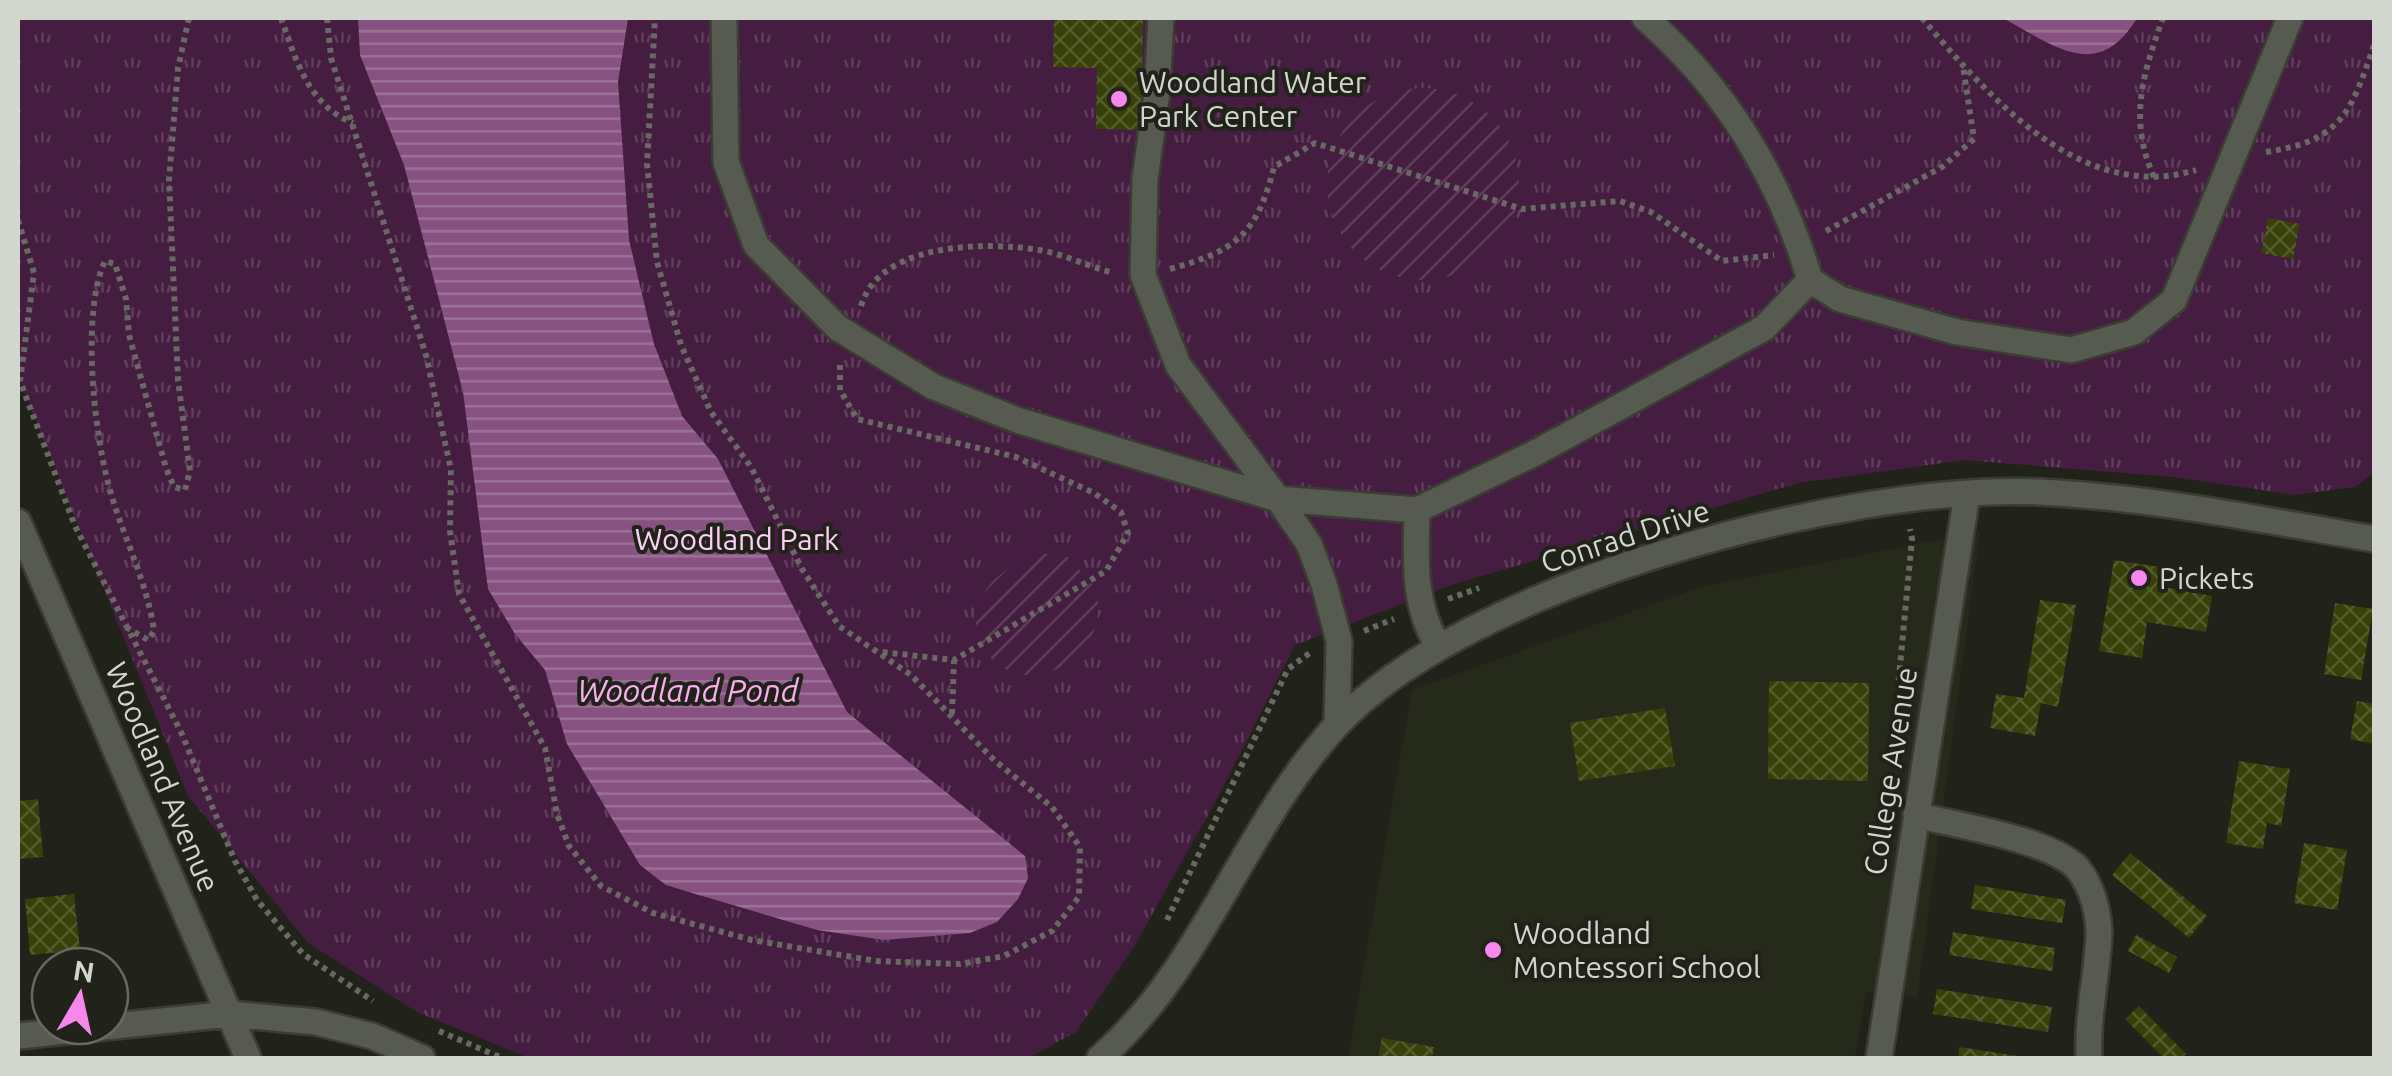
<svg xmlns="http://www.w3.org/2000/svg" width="2392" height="1076" font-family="Ubuntu,sans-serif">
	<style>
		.built { fill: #262a1b }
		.park { fill: url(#park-tufts) }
		.garden { fill: url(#garden-furrows) }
		.water { fill: url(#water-rules) }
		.building { fill: url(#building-cross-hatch) }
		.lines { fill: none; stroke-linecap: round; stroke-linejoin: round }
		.minor-casing { stroke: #3b3d35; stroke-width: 30 }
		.path { stroke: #676962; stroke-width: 6; stroke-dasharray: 5 5; stroke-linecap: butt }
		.minor { stroke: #575a50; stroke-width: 25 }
		.poi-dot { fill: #f688ed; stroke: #21231a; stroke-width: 4 }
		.labels { text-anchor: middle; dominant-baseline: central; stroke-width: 8; stroke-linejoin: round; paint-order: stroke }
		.poi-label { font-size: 30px; fill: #d3d5cf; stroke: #21231a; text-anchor: start }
		.street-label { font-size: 30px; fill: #d3d5cf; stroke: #21231a }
		.park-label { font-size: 30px; fill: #fecff8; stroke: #21231a }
		.water-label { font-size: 32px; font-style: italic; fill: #fbadf2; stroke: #21231a }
	</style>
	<defs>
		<pattern id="park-tufts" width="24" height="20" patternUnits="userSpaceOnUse" patternTransform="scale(2.5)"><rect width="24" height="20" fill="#451d41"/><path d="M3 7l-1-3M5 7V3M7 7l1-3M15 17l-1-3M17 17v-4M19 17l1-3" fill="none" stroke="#5f3d5b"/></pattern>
		<pattern id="garden-furrows" width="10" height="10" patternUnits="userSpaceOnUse" patternTransform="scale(2.5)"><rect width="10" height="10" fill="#451d41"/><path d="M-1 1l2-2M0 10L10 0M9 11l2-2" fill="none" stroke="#5f3d5b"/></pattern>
		<pattern id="water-rules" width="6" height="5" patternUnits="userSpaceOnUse" patternTransform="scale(2.5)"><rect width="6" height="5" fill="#875281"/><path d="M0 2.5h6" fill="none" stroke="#9c7297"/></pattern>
		<pattern id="building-cross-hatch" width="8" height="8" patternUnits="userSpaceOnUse" patternTransform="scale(2.5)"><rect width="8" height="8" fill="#374008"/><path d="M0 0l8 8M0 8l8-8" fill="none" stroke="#535b2b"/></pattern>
	</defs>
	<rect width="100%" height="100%" fill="#21231a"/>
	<path class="built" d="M1980,532l-63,466 -51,-6 -11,66h-507l64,-368 292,-104z"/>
	<path class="park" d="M18,18h2356v454l-19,15 -61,8 -120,-18 -209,-17 -167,23 -347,102 -156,60 -77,152 -83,148 -59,87 -48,26h-499l-110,-45 -111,-70 -120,-147 -170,-419z"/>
	<path class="garden" d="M1327 184a96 96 0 1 1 192 0a96 96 0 1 1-192 0Z
		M1042,553l26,4 29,33c4,24 -1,48 -20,65 -76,70 -165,-60 -35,-102z"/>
	<path class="water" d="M358,18h270l-10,64 11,158 25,104 28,72 36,43 129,253 178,144 3,22 -10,21 -21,23 -27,11 -86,7 -67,-10 -125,-37 -26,-8 -26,-20 -73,-121 -22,-74 -30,-36 -27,-45 -25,-197 -59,-227 -44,-110z
		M2003,18h134c-39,65 -83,28 -134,0z"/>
	<path class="building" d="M1054,18h89l-2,112 -45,-1 1,-61 -44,-1z
		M2268,218l32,6 -7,35 -32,-6z
		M2114,560l46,7 -3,19 55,10 -6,36 -59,-10 -5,36 -43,-7z
		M2040,600l36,5 -18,102 -17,-4 -6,33 -45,-8 6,-34 28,4z
		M2335,603l38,6 -12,71 -37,-6z
		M1769,681l100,2 -1,98 -100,-2z
		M2357,701l17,3v40l-24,-5z
		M1665,708l10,58 -96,15 -9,-58z
		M2239,761l51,8 -9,57 -14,-3 -4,26 -37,-6z
		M38,799l5,58 -25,2v-58z
		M2304,843l43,7 -10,60 -43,-7z
		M2130,853l77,63 -18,22 -77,-63z
		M1975,885l91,15 -4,23 -91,-14z
		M74,894l6,56 -50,5 -5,-56z
		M1953,932l102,16 -3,23 -103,-16z
		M2136,935l41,22 -8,16 -41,-22z
		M1937,989l115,18 -4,25 -115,-18z
		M2139,1006l47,48 -4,4h-18l-39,-39z
		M1382,1038l52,9 -2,11h-54z
		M1959,1047l59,9v2h-60z"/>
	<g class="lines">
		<defs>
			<path id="minor" d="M724,18l2,144 30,83 82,83 96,59 83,33 261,79 31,45 15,40 15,57 -2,83
				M1161,18l-4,74 -12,87 -2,96 35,90 100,134 139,11 120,-58 227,-124 46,-48 30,19 117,33 114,18 63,-18 40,-32 116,-282
				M1645,18c80,69 135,160 165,262
				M1417,510c-1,46 -5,95 21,135
				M18,522l230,536
				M1916,815c39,10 137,25 162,54 14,17 21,44 21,66 -2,41 -12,81 -10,123
				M18,1036l212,-22 86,8 56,14 50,22
				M1100,1058c104,-91 143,-230 235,-331 129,-142 514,-244 703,-235 113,5 225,28 336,47
				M1879,1058l88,-564"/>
		</defs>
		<use href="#minor" class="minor-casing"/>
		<path class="path" d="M281,18c15,42 27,87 72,105
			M327,18l4,40 95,297 25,115 -1,61 9,63 86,154 12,66 12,32 32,40 52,27 99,27 124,21 84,3 44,-8 48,-25 27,-34 1,-50 -28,-40 -58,-47 -83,-85 -72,-49 -37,-57 -51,-102 -40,-55 -30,-67 -24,-83 -10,-98 8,-146
			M1922,18c65,77 159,187 274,152
			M2266,152c75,-11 85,-39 108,-107
			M2154,177c-26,-57 -11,-104 9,-159
			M18,220l16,53 -14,108 55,145 106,206 54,129 22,39 46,54 70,47
			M1826,231l116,-64 32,-28 -11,-73
			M1170,269c65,-18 87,-34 104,-102l41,-24 207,66 98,-8 31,11 71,49 52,-6
			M861,306c18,-63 123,-65 178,-56 25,4 50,17 75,23
			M840,365v25l17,29 159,38 78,36 27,19 7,21 -22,38 -152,89 -72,-8
			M1448,599l31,-11
			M126,627l22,13 6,-9c-7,-51 -33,-98 -46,-148 -14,-54 -27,-171 -3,-222l10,3 11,35 3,36 37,133 8,19 11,3 5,-19 -12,-91 -9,-200 9,-112 11,-50
			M1364,631l30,-12
			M952,714l2,-54
			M1893,740l19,-201 -2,-10
			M1167,920l121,-251 23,-17
			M439,1031l63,27"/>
		<use href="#minor" class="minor"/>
	</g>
	<g class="poi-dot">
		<circle cx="1119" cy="99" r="10"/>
		<circle cx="2139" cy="578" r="10"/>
		<circle cx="1493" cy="950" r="10"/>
	</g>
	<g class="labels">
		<g class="poi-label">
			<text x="1139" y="82">Woodland Water<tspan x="1139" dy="34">Park Center</tspan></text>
			<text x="2159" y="578">Pickets</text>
			<text x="1513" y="933">Woodland<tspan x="1513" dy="34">Montessori School</tspan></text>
		</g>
		<g class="street-label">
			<text transform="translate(1625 536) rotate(-18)">Conrad Drive</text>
			<text transform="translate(1890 771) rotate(-81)">College Avenue</text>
			<text transform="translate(163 777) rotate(67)">Woodland Avenue</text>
		</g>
		<g class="park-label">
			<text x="737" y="539">Woodland Park</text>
		</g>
		<g class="water-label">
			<text x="688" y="690">Woodland Pond</text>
		</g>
	</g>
	<rect width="2392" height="1076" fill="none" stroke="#d3d5cf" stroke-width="40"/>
	<g transform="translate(80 996) rotate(9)"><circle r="48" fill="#21231a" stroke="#686a62" stroke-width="2.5"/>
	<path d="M0-8L18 38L0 25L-18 38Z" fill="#f688ed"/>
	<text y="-15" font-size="28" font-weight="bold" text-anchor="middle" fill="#d3d5cf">N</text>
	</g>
</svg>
